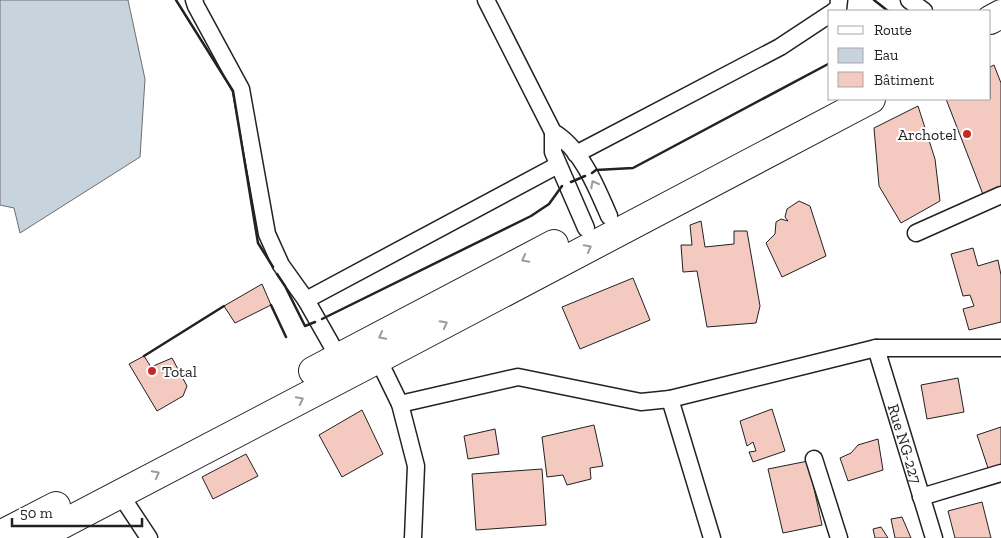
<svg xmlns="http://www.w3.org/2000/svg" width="1001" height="538" font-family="'Zilla Slab',serif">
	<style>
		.water { fill: #c7d3dd; stroke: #6f6f6f }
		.building { fill: #f3c9c0; stroke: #222 }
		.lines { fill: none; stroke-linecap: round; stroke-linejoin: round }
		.street-casing { stroke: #222; stroke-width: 19 }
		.highway-casing { stroke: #222; stroke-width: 30 }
		.street { stroke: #fff; stroke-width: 16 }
		.highway { stroke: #fff; stroke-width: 28 }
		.wall { stroke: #222; stroke-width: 2.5 }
		.oneway { stroke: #9c9c9c }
		.poi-dot { fill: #c62828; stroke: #fff; stroke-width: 2 }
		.labels { text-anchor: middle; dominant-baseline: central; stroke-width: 4; stroke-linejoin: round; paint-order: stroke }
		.poi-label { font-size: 16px; fill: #222; stroke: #fff; text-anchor: end }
		.street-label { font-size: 16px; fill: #222; stroke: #fff }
	</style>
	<rect width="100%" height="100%" fill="#fff"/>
	<path class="water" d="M0,0h128l17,79 -5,78 -120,76 -6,-25 -14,-3z"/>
	<path class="building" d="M994,65l7,18v107l-17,7 -38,-98h44v-32z
		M918,106l17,53 5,42 -39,22 -22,-37 -5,-58z
		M799,201l11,5 16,50 -44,21 -16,-34 9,-9 1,-12 5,-3 7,2 -3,-4 2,-8z
		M701,221l4,26 29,-3v-13h13l13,75 -4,17 -49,4 -10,-56 -14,1 -2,-27h11l-2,-20z
		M973,248l5,18 20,-6 3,15v47l-32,8 -6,-21 11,-3 -4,-11 -7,1 -12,-42z
		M633,278l17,42 -70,29 -18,-42z
		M262,284l9,21 -36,18 -11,-17z
		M144,356l7,11 21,-9 15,28 -4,10 -26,15 -28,-47z
		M958,378l6,34 -37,7 -6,-34z
		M772,409l13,42 -32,11 -4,-10 7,-1 -3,-9 -6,4 -7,-25z
		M362,410l21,44 -41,23 -23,-42z
		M594,425l9,41 -13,2 1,11 -24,6 -4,-10 -16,2 -5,-40z
		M1001,427v39l-12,5 -12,-36z
		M495,429l4,25 -31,5 -4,-23z
		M878,439l5,31 -35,11 -8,-23 11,-5 7,-8z
		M246,454l12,22 -45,23 -11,-22z
		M808,461l14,64 -39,8 -15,-64z
		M542,469l4,56 -70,5 -4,-56z
		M982,502l9,36h-36l-7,-27z
		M902,517l9,21h-16l-4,-19z
		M881,527l7,11h-13l-2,-9z"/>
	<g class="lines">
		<defs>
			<g id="street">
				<path d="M194,0l2,6 45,83 26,145 14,31 25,35 252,-135"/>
				<path d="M486,0l67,132c28,16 44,56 56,84"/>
				<path d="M909,0l15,11"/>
				<path d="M834,11l4,-2 1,-9"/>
				<path d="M553,132v20l33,76"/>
				<path d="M576,154l204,-107 50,-33"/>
				<path d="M916,233l85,-38"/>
				<path d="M306,300l33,58"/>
				<path id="s1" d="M876,348l58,190"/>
				<path d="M378,359l22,45 16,62 -3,72"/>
				<path d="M670,399l42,139"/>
				<path d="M400,404l118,-27 123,25 29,-3 206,-51h125"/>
				<path d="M814,459l25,79"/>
				<path d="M120,494l29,44"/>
				<path d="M921,497l80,-24"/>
			</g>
			<path id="highway" d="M990,20l11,-6
				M313,371l241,-127
				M0,535l56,-29
				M36,538l342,-179 493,-260"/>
		</defs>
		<use href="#street" class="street-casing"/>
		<use href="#highway" class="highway-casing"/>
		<use href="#street" class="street"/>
		<use href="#highway" class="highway"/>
		<path class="wall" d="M176,0l57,91 25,152 15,24
			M874,0l14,11
			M592,173l4,-3 37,-2 197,-105
			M571,182l14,-6
			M277,274l8,12 20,40 10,-4
			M271,305l15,32
			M322,319l209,-103 18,-12 13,-18
			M144,356l80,-50"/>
	</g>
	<defs><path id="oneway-chevron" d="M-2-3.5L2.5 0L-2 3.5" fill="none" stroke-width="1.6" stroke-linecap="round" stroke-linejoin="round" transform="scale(1.25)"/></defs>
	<g class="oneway">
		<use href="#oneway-chevron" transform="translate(594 184) rotate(-118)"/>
		<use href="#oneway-chevron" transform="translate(588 248) rotate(-28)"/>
		<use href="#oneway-chevron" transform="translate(525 259) rotate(152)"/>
		<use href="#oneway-chevron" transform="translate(444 324) rotate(-28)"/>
		<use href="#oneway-chevron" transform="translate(382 336) rotate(152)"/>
		<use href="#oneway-chevron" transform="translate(300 400) rotate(-27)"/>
		<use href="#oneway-chevron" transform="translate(156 474) rotate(-28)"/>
	</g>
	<g class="poi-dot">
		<circle cx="967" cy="134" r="5"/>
		<circle cx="152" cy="371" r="5"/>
	</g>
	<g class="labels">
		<g class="poi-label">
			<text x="957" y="134">Archotel</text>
			<text x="162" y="371" text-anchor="start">Total</text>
		</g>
		<g class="street-label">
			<text stroke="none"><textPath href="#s1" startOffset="100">Rue NG-227</textPath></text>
		</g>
	</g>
	<rect x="828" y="10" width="162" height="90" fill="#ffffff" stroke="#a7a7a7"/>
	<rect x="838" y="26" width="25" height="8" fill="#ffffff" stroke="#a7a7a7"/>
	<text x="874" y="35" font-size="15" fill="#222222">Route</text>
	<rect x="838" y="48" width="25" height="15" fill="#c7d3dd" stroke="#a7a7a7"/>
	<text x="874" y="60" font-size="15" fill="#222222">Eau</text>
	<rect x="838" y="72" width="25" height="15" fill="#f3c9c0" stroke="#a7a7a7"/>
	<text x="874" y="85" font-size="15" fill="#222222">Bâtiment</text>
	<path d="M12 518v8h130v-8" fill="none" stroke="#222222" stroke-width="2.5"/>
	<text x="20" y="518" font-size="15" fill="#222222" stroke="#ffffff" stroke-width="4" paint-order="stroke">50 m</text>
</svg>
